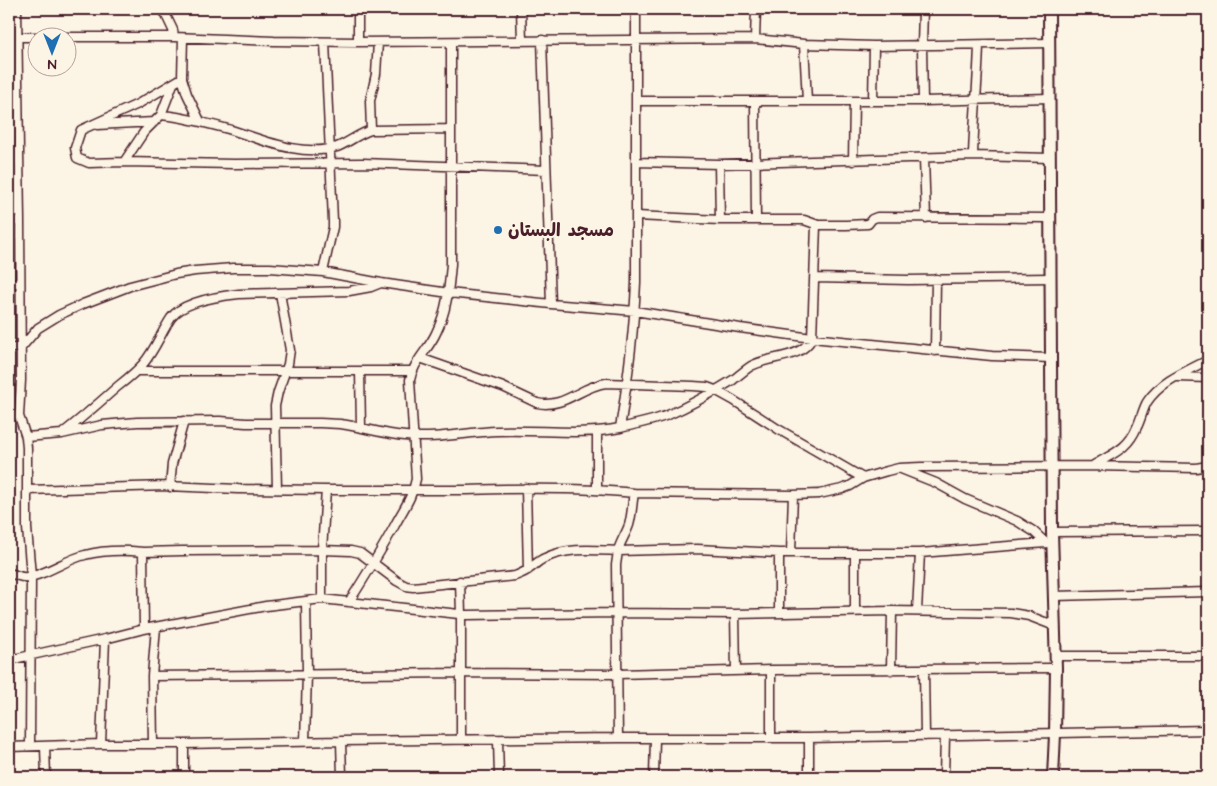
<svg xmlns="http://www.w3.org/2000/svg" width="1217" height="786" font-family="'Architects Daughter','Playpen Sans Arabic',sans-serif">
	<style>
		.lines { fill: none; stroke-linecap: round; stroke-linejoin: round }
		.street-casing { stroke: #4a1f2b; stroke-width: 11 }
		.secondary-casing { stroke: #4a1f2b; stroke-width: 14 }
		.street { stroke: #fcf5e5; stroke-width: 8 }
		.secondary { stroke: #fcf5e5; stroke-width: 10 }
		.poi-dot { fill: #1f6fb2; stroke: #fcf5e5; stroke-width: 2 }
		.labels { text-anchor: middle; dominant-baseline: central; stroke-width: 4; stroke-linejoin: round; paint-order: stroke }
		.poi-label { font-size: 18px; font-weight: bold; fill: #4a1f2b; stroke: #fcf5e5; text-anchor: start }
	</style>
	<rect width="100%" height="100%" fill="#fcf5e5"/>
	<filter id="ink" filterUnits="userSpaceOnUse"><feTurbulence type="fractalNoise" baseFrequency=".02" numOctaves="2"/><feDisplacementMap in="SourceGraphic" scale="10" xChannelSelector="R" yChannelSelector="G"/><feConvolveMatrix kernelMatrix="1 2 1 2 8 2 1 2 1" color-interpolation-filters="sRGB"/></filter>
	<g filter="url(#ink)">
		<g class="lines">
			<defs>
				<path id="street" d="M17,9l3,212 1,159 -2,36 7,21 1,11v80l4,48 -1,170
					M163,9l10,21 1,7
					M358,9v33
					M521,9l1,32
					M923,9l-1,37 1,55
					M9,37h165l100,4 84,1 397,-3 49,5 70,2 175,-3
					M183,38l-1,40 5,16 13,27
					M755,39l1,-30
					M542,40l9,264
					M804,44l3,57
					M182,78l-44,26 -57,26 -6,18 2,10 12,5 35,-1 110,2 129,-1 183,7
					M636,101h287l127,-3
					M755,101l1,119
					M873,101l1,-55
					M161,115c23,2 45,8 67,14 33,10 73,29 109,18 11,-4 21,-13 34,-17l80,-1
					M97,125l57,-3
					M371,130l-1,-29 6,-27 2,-32
					M973,156c1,-37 5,-74 6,-111
					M924,158l2,60
					M9,160l10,-1
					M853,161l1,-60
					M124,162l20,-30 17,-17 12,-31
					M636,162l83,2 254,-8 77,2
					M719,164l1,56
					M636,216l84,4h84l14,5h28l22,-1 4,-5 5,-2 173,1
					M9,221h11
					M323,272l10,-45v-6l-8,-179
					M815,278l93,2 143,-2
					M9,283h11
					M9,348h12
					M21,348l17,-20 21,-13 24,-11 47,-18 46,-12 19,-3 38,-3h37l53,4 58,11 68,10 102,11 84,7 105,17 72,10 180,18 59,2
					M935,351l1,-72
					M420,358l83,29 34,16c27,6 44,-17 69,-20l87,3 14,1 8,3 18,10 45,29 85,49
					M136,371h277
					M360,371l1,56
					M1178,377l30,1
					M9,415l10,1
					M620,428c16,-4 33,-7 48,-13 23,-10 44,-22 65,-35 6,-5 12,-10 18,-14 20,-11 50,-6 61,-28l4,-113
					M597,431v59
					M64,432c18,-14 35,-29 53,-45 9,-7 18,-14 26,-23 12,-14 18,-31 28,-46 12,-17 49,-22 68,-24l110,-3 22,-4 10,-4
					M26,437l36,-3 40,-9 35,-3 83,-1 26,2h74l20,1c22,3 43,10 65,12 30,4 62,-4 92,-5 41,-2 83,5 123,-3 8,-49 14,-97 16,-146v-273
					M1094,465c20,-12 34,-16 43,-38 4,-8 6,-18 10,-25 14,-21 40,-31 61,-42
					M901,469l35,14 29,16 52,22 16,10 13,12
					M170,487l2,-23 12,-43
					M526,488l2,82
					M277,489l-2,-83 3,-14 10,-28 2,-14 -10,-57
					M27,490l140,-4 71,3 88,1 -4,60v49
					M326,490c47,0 94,0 141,0 55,-2 112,-3 167,3
					M1052,532l156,-1
					M143,552l39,-1 140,-1 29,1 9,2 37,28 9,5 7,1 102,-11c5,-2 10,-4 14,-7 6,-4 10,-9 16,-11 22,-11 49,-8 73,-7 2,-9 8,-17 11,-26 3,-10 3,-21 5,-32l159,2 26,-1 23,-5 8,-3 13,-8 24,-7 12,-3 22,-1 172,-1 103,2 12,-2
					M791,552l2,-57
					M855,553v58
					M12,574c5,1 10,4 15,3 17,-1 40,-18 58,-22 19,-5 39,-5 58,-3l1,77
					M460,581l1,33v125
					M1054,596l154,-4
					M349,602c16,-25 32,-51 46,-77 8,-15 18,-29 21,-46l-6,-99c3,-18 19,-31 26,-47 11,-22 13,-45 15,-69v-222
					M917,611l3,-58
					M779,612v-59
					M735,614l1,57
					M1056,656h152
					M9,660l96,-21 39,-10 122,-23 56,-7 146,16 149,-2 118,1 157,-3 119,2 18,3 26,10
					M771,670v68
					M891,670l1,-59
					M924,670l1,66
					M152,676l309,-3 157,1 153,-4 285,-2
					M618,738l-2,-173 2,-14 79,-2 82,4h141l126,-10h7
					M809,738v39
					M498,740l1,37
					M305,741l2,-67 -1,-73
					M341,741l1,36
					M101,744l4,-105
					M153,744l-1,-68 4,-49
					M184,744v33
					M45,746l1,31
					M9,747l92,-3h83l157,-3 277,-3h191l399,-8
					M654,777l1,-39
					M944,777l1,-41"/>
				<path id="secondary" d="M1049,9l3,523 4,136 -1,66 -2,43"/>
			</defs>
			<use href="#street" class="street-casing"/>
			<use href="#secondary" class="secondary-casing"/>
			<use href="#street" class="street"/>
			<use href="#secondary" class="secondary"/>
		</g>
	</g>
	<circle class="poi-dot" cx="498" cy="230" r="5"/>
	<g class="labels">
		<g class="poi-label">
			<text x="508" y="230">مسجد البستان</text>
		</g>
	</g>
	<rect width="1217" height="786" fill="none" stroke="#fcf5e5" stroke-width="30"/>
	<rect x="15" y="15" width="1187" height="756" fill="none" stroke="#4a1f2b" stroke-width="2" filter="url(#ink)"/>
	<g transform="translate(52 52) rotate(180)"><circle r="24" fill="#fcf5e5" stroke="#b59f9b"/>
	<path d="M0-4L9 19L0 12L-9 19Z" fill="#1f6fb2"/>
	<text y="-8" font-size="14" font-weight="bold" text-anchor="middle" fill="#4a1f2b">N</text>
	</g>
</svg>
